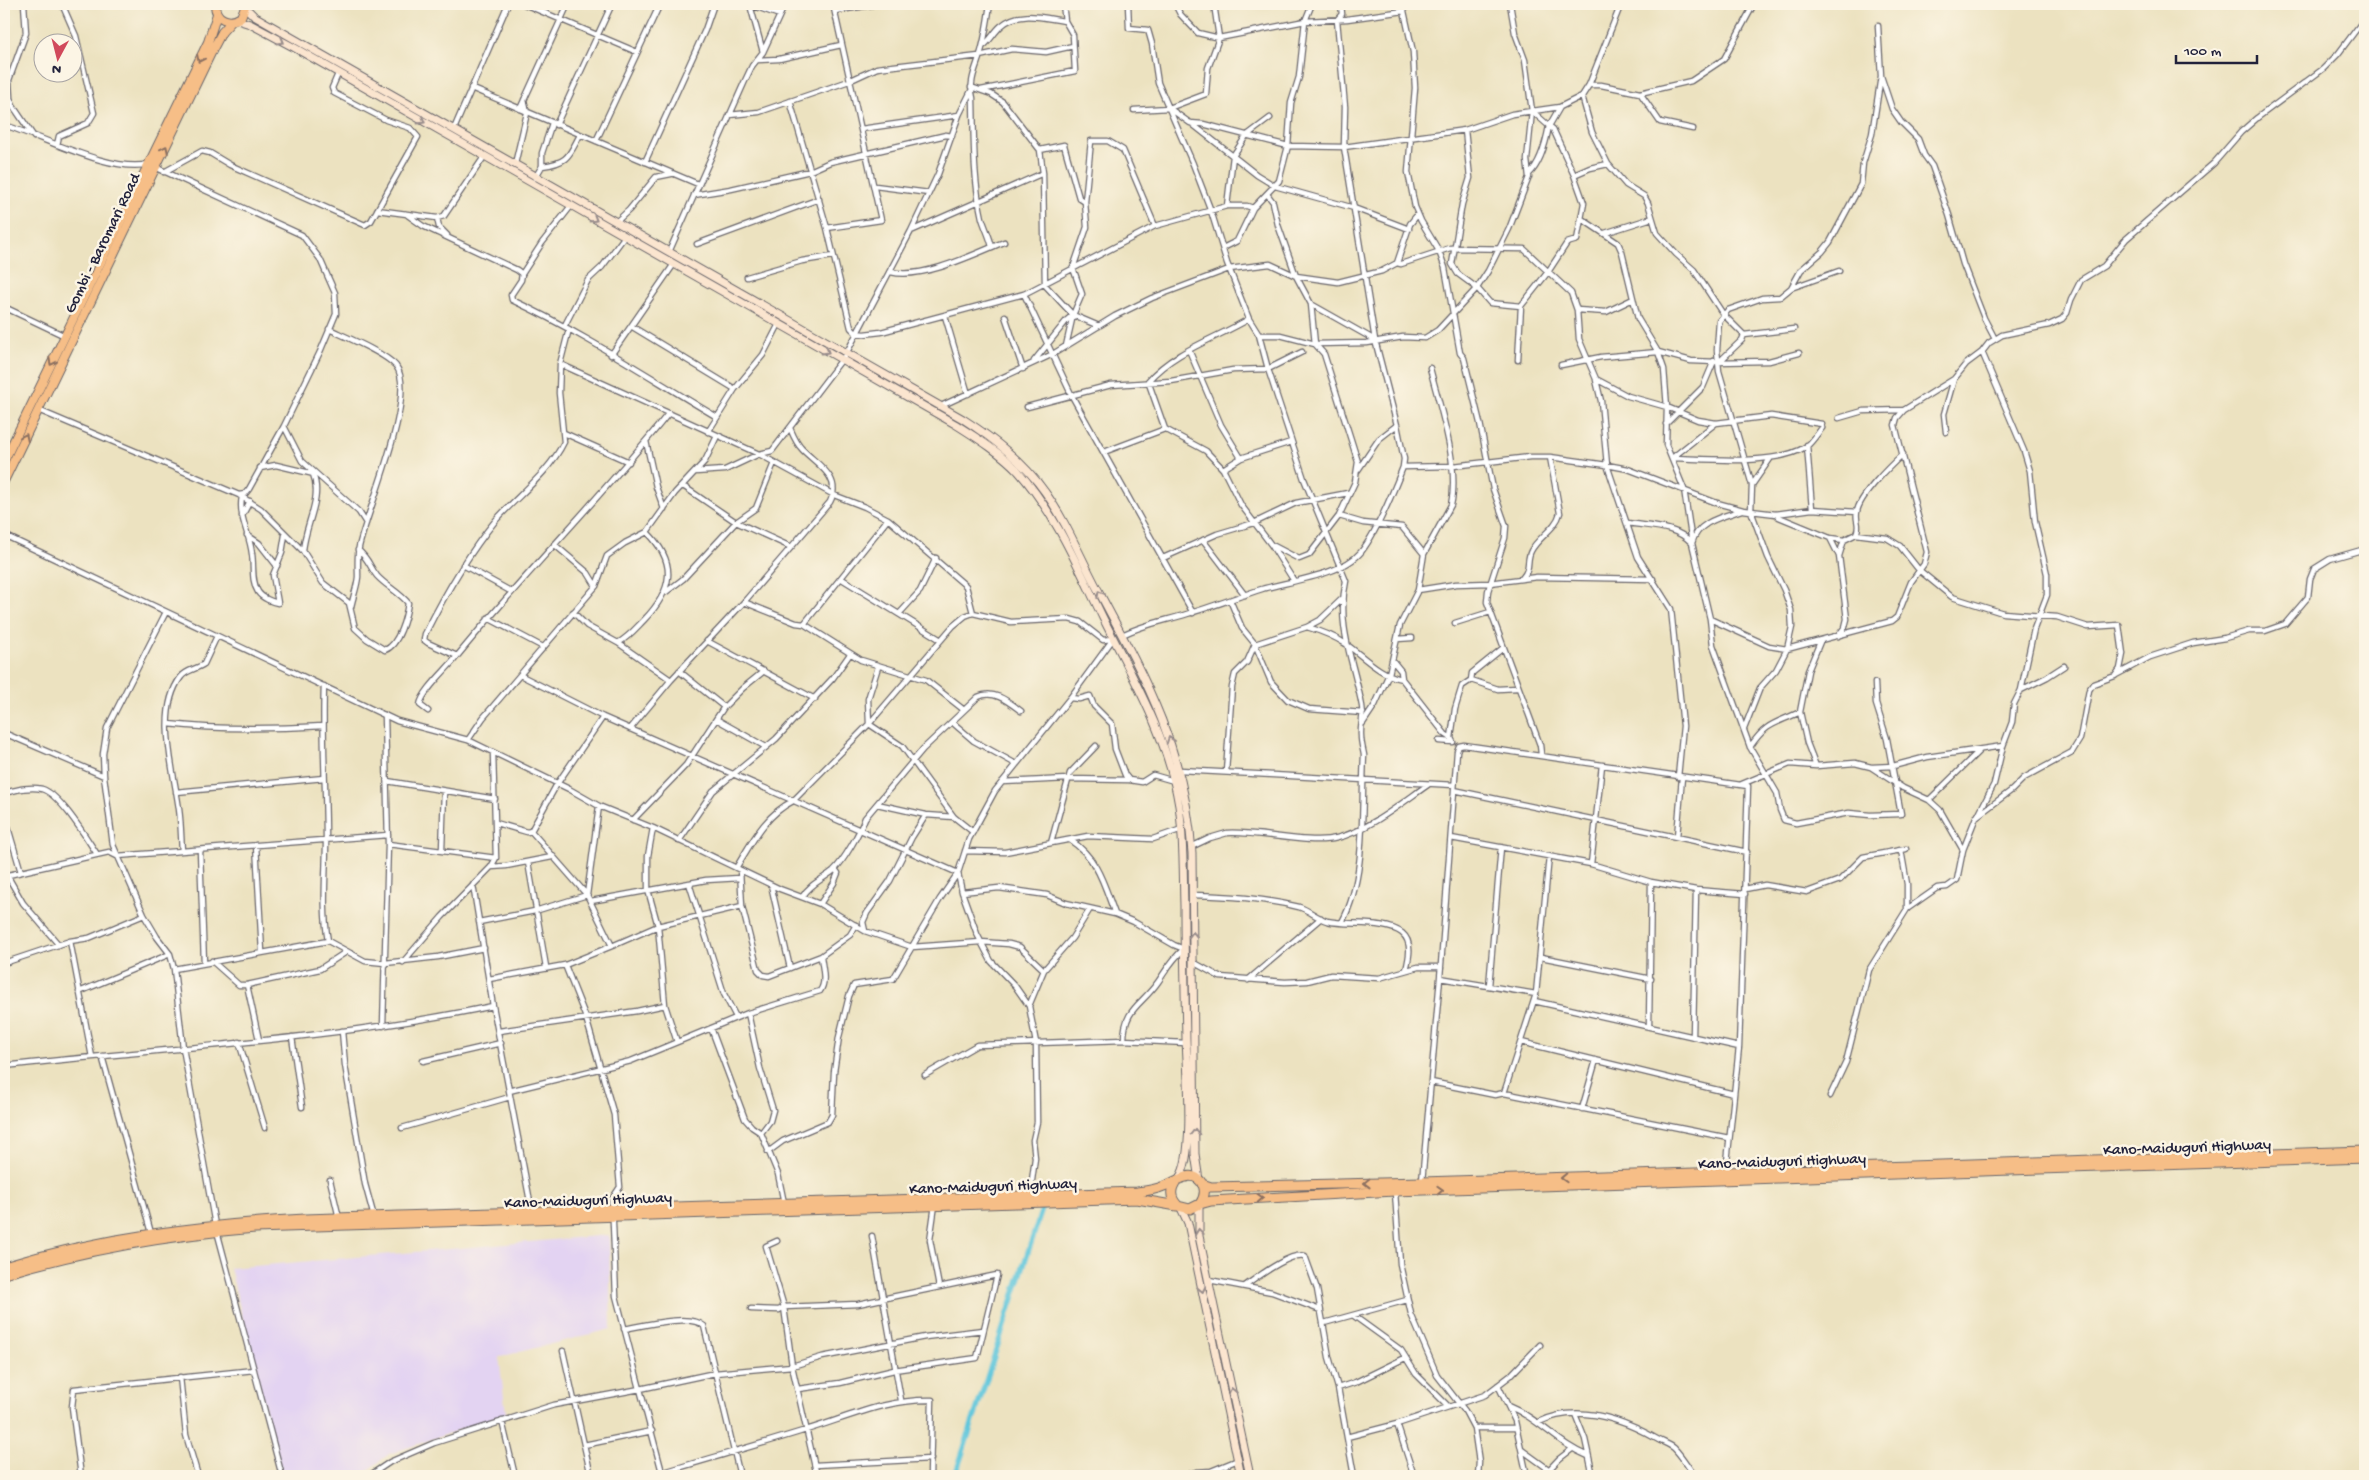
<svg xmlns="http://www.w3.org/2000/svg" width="2369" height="1480" font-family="'Gochi Hand',sans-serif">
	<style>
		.built { fill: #e3d3f2 }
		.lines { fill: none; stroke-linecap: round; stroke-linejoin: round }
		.canal { stroke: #5ec6db; stroke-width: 5.5 }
		.street-casing { stroke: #69656a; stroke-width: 7 }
		.secondary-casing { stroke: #69656a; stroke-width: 9 }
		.primary-casing { stroke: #69656a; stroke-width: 10 }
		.highway-casing { stroke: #69656a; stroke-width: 11 }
		.street { stroke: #fff; stroke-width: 4.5 }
		.secondary { stroke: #fbe5cf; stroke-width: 7 }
		.primary { stroke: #f6be87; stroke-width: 8 }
		.highway { stroke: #f6be87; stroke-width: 9 }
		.oneway { stroke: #998d8c }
		.oneway2 { stroke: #8c7061 }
		.labels { text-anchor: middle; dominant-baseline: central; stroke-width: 5; stroke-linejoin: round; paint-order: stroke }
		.street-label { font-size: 16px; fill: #22223b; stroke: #fcf5e5 }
	</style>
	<rect width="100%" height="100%" fill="#fcf5e5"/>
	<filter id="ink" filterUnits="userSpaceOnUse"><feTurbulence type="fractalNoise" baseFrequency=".02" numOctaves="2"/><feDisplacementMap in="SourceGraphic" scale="10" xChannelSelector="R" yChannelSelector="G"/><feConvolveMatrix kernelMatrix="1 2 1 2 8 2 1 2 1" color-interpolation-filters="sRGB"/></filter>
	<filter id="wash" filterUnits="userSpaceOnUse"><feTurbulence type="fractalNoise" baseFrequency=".0096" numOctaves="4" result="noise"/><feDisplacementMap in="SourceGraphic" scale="20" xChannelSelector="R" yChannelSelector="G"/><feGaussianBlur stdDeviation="1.12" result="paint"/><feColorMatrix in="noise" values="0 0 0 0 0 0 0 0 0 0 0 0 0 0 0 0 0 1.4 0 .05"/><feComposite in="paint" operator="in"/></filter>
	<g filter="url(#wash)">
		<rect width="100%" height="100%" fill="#ece2c0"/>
		<path class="built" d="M609,1235l2,94 -112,28 7,57 -117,40 -28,22h-79l-52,-208z"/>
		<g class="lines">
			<path class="canal" d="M955,1476l87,-267"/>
		</g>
	</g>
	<g filter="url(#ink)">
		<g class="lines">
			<defs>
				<path id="street" d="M524,4l113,48
					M748,4l32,11
					M990,4c-2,14 -4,29 -8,44 -4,17 -14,32 -9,50 1,40 0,81 9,120 3,10 8,19 10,29
					M1128,4l1,24 19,2 4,14 6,39 35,81 18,47 16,52 22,56 10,16 9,34 36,110 42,102c-10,44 8,82 16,125 2,11 -2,20 -1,30 0,7 2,13 3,19 -3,52 3,122 -22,167
					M1175,4l5,10 18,19 21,5 86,-17 42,-2 57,-8
					M1406,4l-2,7 9,41 2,36 -7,84 7,35 6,14 18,30 6,17 15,85 4,5 16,65 13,66 13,37 -1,12 -17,53 -1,11 53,143 1,9
					M750,5l13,47
					M835,11l42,-7
					M1878,26l3,50 11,33 9,13 17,17 6,16 8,11 17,49 14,49 21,54 11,21
					M983,46c8,-6 11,-14 18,-20 17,-16 43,-8 64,-5
					M757,60l22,-1 62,-14
					M4,82l9,24 21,31
					M1589,85h12l39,8 51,-12 33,-22 30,-55
					M971,87l20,7 12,8 37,48 3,23 2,112 28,30 26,11
					M471,88l227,96
					M981,90l94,-19 -2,-36 -8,-14 -2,-17
					M1640,93l20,29 33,7
					M1582,96l10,36 16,32 18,21 18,11 4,7 9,30 19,21 18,16 29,44 21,21 50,-6
					M10,97l-1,-17 17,-47 -2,-29
					M790,101l37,127 24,100 5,5 8,1 17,-2 143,-38 131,-68 72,-20h20l6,2
					M1169,108l37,-14 2,-26 11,-30 -5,-34
					M520,109l48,-105
					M1134,110l35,-2 21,15 13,1 85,22 56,1 121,-17 47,-16 48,-7 22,-11 7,-11 32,-81
					M729,115l30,-3 90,-31 28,-13 102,-12 33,-7 34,3 27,-6
					M1191,123l66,52 18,11 79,22 55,21
					M4,125c35,10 109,49 144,39
					M556,125l56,-121
					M454,129l54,-125
					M861,129l98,-14
					M1465,130l5,48 -8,26 -10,60 6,10 19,14 13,15 31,3 27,-34 19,-29 10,-3 7,-37 -10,-28 -21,-46 -4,-3 11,-19
					M596,141l64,-137
					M57,145l2,-9 29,-13 6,-10 -18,-77 -14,-32
					M1040,150l24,-5 15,53 6,4
					M645,162l60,-132 9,-26
					M515,164l12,-51 -3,-13
					M542,166c27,-3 27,-11 38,-31
					M155,167l147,68 18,24 15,34 1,21 -16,38 -36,74 -35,63 -4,5 -6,1
					M164,172l38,-21 8,2 20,12 135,60 6,-4 47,-84 -8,-9 -24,-8 -52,-27 -2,-5 6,-14
					M1529,174c12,-11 17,-32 20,-48l-17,-15
					M1574,175l16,-7 18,-4
					M535,178l7,-12v-13l10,-30
					M875,186l54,7
					M1267,194l6,8 5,23 18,51 15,28 64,36
					M694,195l37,-6 79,-18 20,-9 116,-27 6,1
					M1227,206l6,-50 13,-20 24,-18
					M377,210l60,8 7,-2 40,-59
					M406,214l17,12 94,44 5,4 -1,6 -10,15 1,5c71,33 137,77 205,117
					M437,218l2,9 8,8
					M1582,219l36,24 4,9 16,67 20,33 6,17 3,38 -1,38 18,44 8,54 18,76 3,26 37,102 27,46 3,17 4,10 12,3 53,-10 21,2 31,-1 -14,-75 -11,-35 -1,-21
					M616,222l13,-12 27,-33 15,-3
					M827,228l54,-8 -48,-216
					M911,231l27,-57 21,-59 12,-24
					M1605,233l47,-15
					M697,244l122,-45
					M1223,248l14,-7 16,-33 26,-27 9,-35 3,-43 8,-26 6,-56 7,-17
					M669,252l75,-169 8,-17 11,-14 22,-48
					M1397,263l13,-39 8,-10
					M891,272c31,8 84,-18 113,-30
					M522,274l20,-31 29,-37
					M747,277l55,-16 31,-5
					M1791,288l48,-17
					M1024,294l48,102 121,217
					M4,307l61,29
					M1577,310l29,2 27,-13
					M945,316l23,78
					M1005,316l18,53
					M1249,319c-34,20 -75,32 -101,62l17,48 41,22 17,18 18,36 31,41 22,35
					M565,325l23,-45 14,-13 23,-31
					M631,326l104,63
					M329,329c17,8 56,24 67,37 22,29 -29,144 -37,181 -2,9 -1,20 -1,30 -1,10 -5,20 -7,30
					M1259,335h21l35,9 52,-1 36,-6 22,1 13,-8 39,-42 11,-17 21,-42 20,-52 -2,-17 5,-49 -7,-51 -10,-27 -5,-29
					M1066,346l7,-31
					M1189,350l32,75 20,33
					M611,355l63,-91
					M1518,360l3,-54
					M1034,361l33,-41 6,-5 9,-21 -9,-26 14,-41 -2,-25 6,-61h17l15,9 32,76
					M1719,362l23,-22 2,-5
					M560,364l199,90 75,41 31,12 23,12 78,67 7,27
					M1561,365l40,-8 57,-5 33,9 26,1 52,-1 30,-8
					M1596,380l5,21 6,64 31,92 33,52 12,117 -5,51
					M941,406l112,-52 62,-38 37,-18 77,-29 41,-5 26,12 42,6 44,-11 15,-8 4,1 49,-16 74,1 47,44 6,17 2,29 17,40 32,17 39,11 31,13 18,3 55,-7 51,8
					M1027,407l84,-22 60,-4 62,-11 35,-1 34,-17
					M38,410l201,85 22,14 42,42 20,32 26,20 6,25 12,11 18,11c14,-5 21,-33 23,-47 -9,-11 -22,-17 -31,-27 -8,-10 -8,-17 -19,-26
					M1839,418l24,-7 41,-1 50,-31 12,-15 16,-12 7,-9 13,-8 47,-10 13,-6 5,-6 4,-13 10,-20 23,-14 22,-27 88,-76 27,-31 16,-14 66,-49 15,-15 27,-36
					M1666,424l37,-37 11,-26
					M284,426l18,35 57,51 7,11
					M708,432l27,-43 28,-34 16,-31
					M1946,432l-2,-18 10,-35
					M564,433l65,29
					M646,441l10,46 8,22
					M1807,445l5,64
					M1104,452l61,-23
					M1672,458c37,1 105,8 135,-12 6,-5 10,-12 15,-18
					M1672,458l44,-35
					M1403,467l50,-1 77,-9h20l57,8 21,4 89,34 26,7 33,4 36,-5 45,3
					M260,468l16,-3 38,9
					M1223,469l18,-11 50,-16
					M1358,470l21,-31 18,-14
					M695,472l30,-2 34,-16 13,-3 74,-97 65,-123 132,-58
					M1752,485l18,-26
					M683,486l53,36 55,25
					M242,497c-4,20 8,37 10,57 2,12 -1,27 6,38 4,6 14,10 20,11l-5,-28 9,-22 3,-18
					M1776,514l3,3 51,21 14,2 12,-6 31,4 13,8 19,24 33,27 51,16 54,4 31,10 31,-2 4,29 -3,15 -5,7 -22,8 -4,6 -9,49 -8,13 -48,26 -12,12 -36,27 -13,33 -6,30 -10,7 -10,1 -30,21 -38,61 -23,92 -16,34
					M242,516l8,-15
					M1339,516l24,7 39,4 22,27
					M1628,523c22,4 47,2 64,20 6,-22 30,-26 50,-33
					M1856,534c5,-9 -1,-13 1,-22 2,-16 34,-47 46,-58
					M4,535l393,186 71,19 101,49 30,17 54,22 127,61 40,15 45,27 47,16 69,-5 28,2 11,3 24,23
					M247,535l12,8 18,23
					M1830,538l9,18 8,63 -2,8 -7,9
					M1203,540l42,55
					M555,545l33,28 8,13
					M1274,546l25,13 10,-4 30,-39 16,-34 3,-20 -34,-108 -9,-10 -4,-40
					M303,551c2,-27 20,-52 10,-77
					M1839,556l5,-16
					M1163,558l54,-24 37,-11 42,-20 52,-10
					M463,565l49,27
					M1523,577c8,-8 3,-17 8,-26 7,-14 25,-22 29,-38l-10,-56
					M842,579l99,61
					M1418,590l38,-6 34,-1 47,-6 116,2
					M666,592l17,-13 53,-57 20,-14 18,-45
					M1230,600l12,28 13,16 16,38 17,18 21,9 54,4
					M744,602l52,21 8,1 57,36 65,20 38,30
					M166,612l-59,116 -4,26 1,22 9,69 31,70 13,22 13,17 4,15 9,79 32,177
					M573,612l14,14 31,17c11,-6 18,-15 26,-23 29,-30 34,-57 3,-88
					M899,614l21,-23 16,-33
					M488,618l55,29
					M1710,619l59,27 18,3 105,-28 5,-4 14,-35 13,-18 3,-12 -32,-127 2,-7 7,-8
					M1455,623l35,-11
					M804,624l84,-105
					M1307,627c14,4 27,9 39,17 18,13 34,31 56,35
					M1122,635c22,-11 42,-14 65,-21 25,-7 50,-17 75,-25 28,-8 80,-14 99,-37 15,-19 33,-62 42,-85l1,-8 -7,-34 -22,-85 -31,-193 1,-40 -8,-87 5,-6 -1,-10
					M1397,639l15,-1
					M707,641l108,58
					M618,643l53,37
					M457,656l-29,-13 -4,-3 1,-6c20,-40 42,-79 71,-114 22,-25 53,-47 68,-78l-5,-49 1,-29 9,-35
					M1392,660l9,11 1,8 43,55 6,4
					M878,667l-10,32 1,25 33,22 52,71 19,15
					M679,671l45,36
					M520,675l83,42 355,156 -18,26 -47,80 -39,6 -5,11 -10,41 -5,35 -2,43 -4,7 -45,19 -15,11
					M2116,675l34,-18 43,-14 32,-5 24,-7h16l20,-7 23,-27 2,-18 4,-10 16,-10 35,-10
					M1471,680l27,9 19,-1
					M324,686c-2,52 2,103 2,155 0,33 -4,67 2,100
					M2021,690l26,-13 17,-11
					M1070,698l9,1 11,-3 4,10 18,18 3,25 10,26 4,5 13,2 11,-7 21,6
					M428,711l-8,-6c2,-13 25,-34 34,-45 68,-84 146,-161 214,-246
					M1800,712l7,31 9,23
					M716,719l50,28
					M952,722l22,19 42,23
					M1363,723l12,-18 14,-31 11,-49 18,-35 6,-36 27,-49c9,-39 -11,-97 -21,-137
					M168,724c51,6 103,5 155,2
					M630,729l41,-49 73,-78 86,-100c13,-25 -14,-38 -28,-53 -6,-6 -9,-14 -12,-21
					M1744,729l16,-41 16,-18 11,-21 5,-22 -1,-17 -7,-20 -16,-33 -17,-46 1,-26 -33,-114 -2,-21 2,-29 9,-11 34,-12 18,-1 11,-9 10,-18 21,-18 8,-10 31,-58 2,-21 9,-29 9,-58
					M4,733l100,43
					M468,740l15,-22 113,-132 11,-30 18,-13 22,-11 28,-39 30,-32 12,-25
					M1439,741l14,1 -2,-4 4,-29 7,-23 9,-6 1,-7 31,-25
					M1750,747c17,-25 25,-23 50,-35l8,-41 12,-29
					M1872,767l21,-1 34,-9 76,-11
					M1180,770l274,15
					M1226,772l6,-85 3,-13 12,-12 8,-18 52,-17 13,-7 22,-21
					M387,781l108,18
					M1002,782l66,-3 61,1
					M1742,784l48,-20 26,2 39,-3 16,4 32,21 26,12 11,10 23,40
					M1454,790l293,62
					M176,792l148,-14
					M4,793c12,-3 26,-7 38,-4 18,5 45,50 55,65
					M1929,800l51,-50
					M877,804l49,11 28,2
					M4,814l17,58
					M1978,815l16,-31 9,-38 9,-24 2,-18 7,-14 13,-61 13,-34v-21l-12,-52 -5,-51 -6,-20 -42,-99
					M633,820l53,-55 38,-58 19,-19 21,-17
					M653,828l-5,28v34l10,36 7,79 12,37
					M531,831l26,-47 46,-67
					M1677,837l5,-60
					M1451,838l140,26 60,18 45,8 49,4
					M1070,840c28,18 34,45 45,74
					M679,841l34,-50 63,-52 57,-61 17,-24
					M1051,843l19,-70 26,-27
					M388,844l108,14
					M256,845l6,107
					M1191,847l19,-9 17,-5c33,-2 81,12 110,5 31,-7 66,-36 92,-54
					M200,850l4,113
					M442,850l2,-59
					M1901,850l6,34v25
					M182,851c-1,-14 -1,-28 -3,-42 -5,-39 -24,-98 2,-132 5,-7 16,-8 23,-13l13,-28
					M965,851l40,1 83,-16 65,3 29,-10
					M528,862l18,105
					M1591,864l11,-99
					M491,867l15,-1 46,-9
					M736,868c16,-26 29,-53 57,-67l76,-77 84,-98 12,-10 8,-3 38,9 58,-3 11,3 23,18 9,-1
					M740,870l2,36 16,64 5,5 6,1 52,-20
					M7,875l16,28 36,42
					M4,876l105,-24 8,4 271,-21
					M689,883l35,111 12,23
					M473,885l20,121
					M771,885l19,83
					M1745,889l20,-4 42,7 33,-12 23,-23 43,-8
					M962,892l37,-4 48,7 19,8 49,11 19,8 40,23 10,4
					M587,895l12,-89
					M1192,895c36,1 72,3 107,12 10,3 18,11 28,14 21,5 58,-1 75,12 11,9 7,25 4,37
					M803,896c6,-11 20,-17 30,-25 11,-10 27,-39 32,-53l58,-69 55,-52c16,-8 31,5 43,14
					M591,901l115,-21 34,-2
					M820,904l14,-21 4,-10 -3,-4
					M479,922l56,-11 52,-16
					M865,931l-2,-9 4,-9 23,-32 22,-44 14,-22
					M70,941l22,116
					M612,946l46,-20 84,-20
					M1541,957l110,22
					M212,961l27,24h8l73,-16 26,-17
					M403,962l39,-45 49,-50 5,-9 -3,-105
					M1193,962l27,15 65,5 22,-1 24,-6 48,3 39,-11h23
					M4,963l66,-22 19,-3 55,-23
					M174,969l154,-28 37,20 20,2 53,-6 46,-9
					M1440,978l96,16
					M489,979l76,-14 47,-19 -25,-51 -56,-64 -4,1 -31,-9
					M1248,980l73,-62
					M247,985l12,55
					M1489,986l12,-139
					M79,992l91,-38
					M1534,1001l205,46
					M1029,1006l15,-36 28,-32 18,-29
					M748,1013l12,55 13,42 -3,11 -9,12 17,41 6,29
					M383,1026l5,-182 -3,-129
					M1649,1026l2,-144
					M711,1028l34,91 7,8 9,6
					M342,1031l3,34 20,119 9,33
					M499,1031l138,-20 28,-6
					M292,1037l10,70
					M1693,1037l3,-147
					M1124,1040c0,-32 18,-35 34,-58 9,-13 14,-23 26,-33
					M239,1042l26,86
					M1521,1042l213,52
					M102,1056l49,177
					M423,1061l78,-18
					M4,1066c163,-18 328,-26 489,-60l39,206
					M925,1075l52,-30 147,-5 62,3
					M1431,1082l64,13 9,-2 32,-99 13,-138
					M509,1091l122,-30 117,-48 72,-22c7,-9 2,-24 1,-35l29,-21 6,-10
					M1504,1093l225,45
					M1582,1109l14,-49
					M402,1128l108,-31
					M330,1180l9,38
					M1422,1182l18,-204 17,-227 2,-5 5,-1 284,41 -9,261 -13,125
					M1395,1192l5,72 11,50 26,61 28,36 9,17 5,34 -1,14
					M1030,1195l5,-37 -2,-18 4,-18 -1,-79 -7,-37 -14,-20 -24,-25 -14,-27 -15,-42 -4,-19 11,-34 26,-48 75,-93 43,-59
					M935,1205l-5,35 9,47
					M217,1231l65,245
					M872,1236l29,164
					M777,1241l-11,5 18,61 8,59 25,110
					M1209,1280l63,12 48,18
					M1245,1286c13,-9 45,-34 60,-30l12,33 12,68 9,31 16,88
					M751,1309l28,1 5,-3 74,-3 139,-29 -20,83 -83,12 -54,13 -42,6
					M1354,1316l47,34 15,24 32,32
					M1324,1323l83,-23
					M624,1329c18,-3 66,-16 80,-3l36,150
					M563,1351l28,125
					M180,1377l6,58 12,41
					M1498,1385l17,36 12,55
					M1338,1388l18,-6 49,-24
					M1508,1406c32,13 50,38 80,50
					M1575,1414l10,25 8,37
					M502,1421l13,55
					M1539,1422c39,-19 83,-3 118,17 5,3 12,5 17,9 8,8 14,19 21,28
					M1397,1424l17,52
					M1474,1428h41
					M1347,1437l50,-13 88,-29 25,-19 30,-31
					M584,1445l68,-14
					M1522,1450l36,26
					M815,1465l116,-6
					M81,1476l-9,-69 2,-18 180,-19
					M369,1476l21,-14 44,-19 120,-38 86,-16 -24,-93 -4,-97 8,-12 -6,-72 -28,-97 -21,-53
					M651,1476c52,-16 104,-30 155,-46 43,-13 80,-31 126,-30l-2,76
					M663,1476l-23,-87 75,-16 77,-7 30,-9 103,-20 58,-7
					M1183,1476l13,-4 15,-1 27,-11
					M1543,1476l16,-17 13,-10"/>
				<path id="secondary" d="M246,8l8,8 709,403c31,20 60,42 82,73 21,29 35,64 52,96 47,88 89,163 95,265l3,301 4,26
					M237,20l13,4 45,24 660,376c22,14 45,28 63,47 38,43 60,96 85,147 31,62 65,119 76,188 5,33 4,66 5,100 0,44 1,88 2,133 1,30 9,118 -7,139
					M1199,1205v31l51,240
					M1181,1208l7,15 53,253"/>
				<path id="primary" d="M215,4c0,15 14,21 26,13l5,-13
					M4,461l204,-419 9,-28
					M4,481l209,-432 9,-17 10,-11"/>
				<path id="highway" d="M1202,1184l9,3 211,-5 943,-31
					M1200,1204l11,-3 184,-10 970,-33
					M4,1267c98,-30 198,-42 301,-48l832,-27c9,-1 18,-2 27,-6 13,-4 29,-19 39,-1 3,7 1,13 -3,19l-10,5 -12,-3c-8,-8 -8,-16 -2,-25
					M4,1274c82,-25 166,-39 251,-46l882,-29 40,7"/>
			</defs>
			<use href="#street" class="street-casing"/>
			<use href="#secondary" class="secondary-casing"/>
			<use href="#primary" class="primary-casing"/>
			<use href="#highway" class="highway-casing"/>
			<use href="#street" class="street"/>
			<use href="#secondary" class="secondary"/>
			<use href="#primary" class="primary"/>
			<use href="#highway" class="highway"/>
		</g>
		<defs><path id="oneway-chevron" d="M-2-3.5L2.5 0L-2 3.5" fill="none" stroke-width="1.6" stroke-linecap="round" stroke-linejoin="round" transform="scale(1.25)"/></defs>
		<g class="oneway">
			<use href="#oneway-chevron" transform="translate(281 41) rotate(29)"/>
			<use href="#oneway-chevron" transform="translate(422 121) rotate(30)"/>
			<use href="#oneway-chevron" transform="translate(594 219) rotate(30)"/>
			<use href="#oneway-chevron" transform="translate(826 351) rotate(30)"/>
			<use href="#oneway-chevron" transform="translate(1100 594) rotate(-118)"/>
			<use href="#oneway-chevron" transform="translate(1170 740) rotate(-109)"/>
			<use href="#oneway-chevron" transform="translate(1193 935) rotate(-91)"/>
			<use href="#oneway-chevron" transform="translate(1195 1132) rotate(-90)"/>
			<use href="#oneway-chevron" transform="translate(1199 1232) rotate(-97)"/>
			<use href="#oneway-chevron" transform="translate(1202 1289) rotate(78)"/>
			<use href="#oneway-chevron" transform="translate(1232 1391) rotate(-102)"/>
		</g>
		<g class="oneway2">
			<use href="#oneway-chevron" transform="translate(200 59) rotate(116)"/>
			<use href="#oneway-chevron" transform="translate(165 149) rotate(-64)"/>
			<use href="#oneway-chevron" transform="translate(52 362) rotate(117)"/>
			<use href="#oneway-chevron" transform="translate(25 437) rotate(-64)"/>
			<use href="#oneway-chevron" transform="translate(1564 1178) rotate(178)"/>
			<use href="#oneway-chevron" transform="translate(1367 1183) rotate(179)"/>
			<use href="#oneway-chevron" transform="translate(1440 1190) rotate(-2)"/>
			<use href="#oneway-chevron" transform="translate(1260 1198) rotate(-3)"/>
		</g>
	</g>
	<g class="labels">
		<g class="street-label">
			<text transform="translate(104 244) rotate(-64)">Gombi - Baromari Road</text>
			<text transform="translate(2187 1149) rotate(-2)">Kano-Maiduguri Highway</text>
			<text transform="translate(1782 1163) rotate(-2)">Kano-Maiduguri Highway</text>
			<text transform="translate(993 1188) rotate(-2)">Kano-Maiduguri Highway</text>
			<text transform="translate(588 1202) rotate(-2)">Kano-Maiduguri Highway</text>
		</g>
	</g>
	<rect width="2369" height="1480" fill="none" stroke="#fcf5e5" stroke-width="20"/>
	<g transform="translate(58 58) rotate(187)"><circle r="24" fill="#fcf5e5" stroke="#a5a1a1"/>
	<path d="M0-4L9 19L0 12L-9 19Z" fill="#d1495b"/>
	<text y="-8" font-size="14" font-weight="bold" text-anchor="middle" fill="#22223b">N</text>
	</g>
	<path d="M2176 55v8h81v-8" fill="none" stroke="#22223b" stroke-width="2.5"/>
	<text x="2184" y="55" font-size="15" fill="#22223b" stroke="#fcf5e5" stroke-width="4" paint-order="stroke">100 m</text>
</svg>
